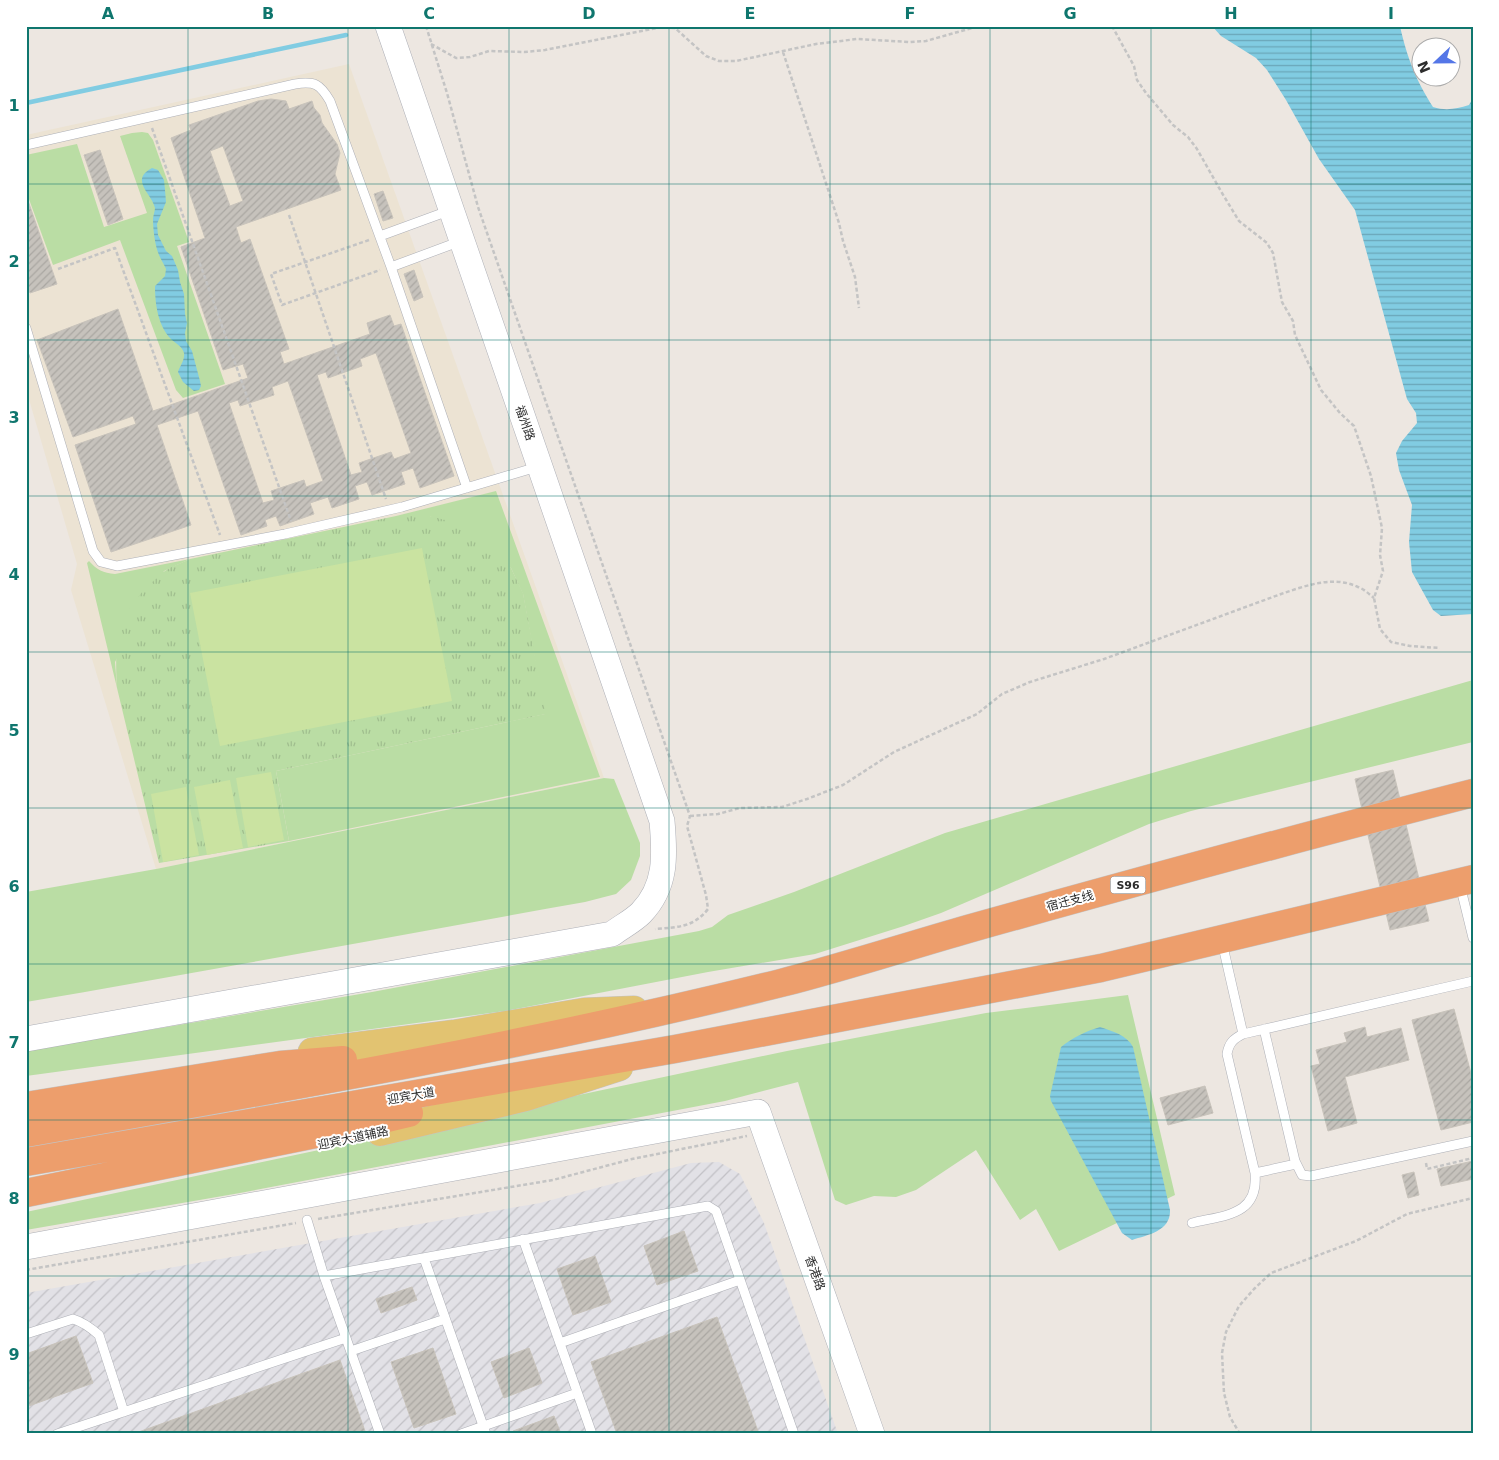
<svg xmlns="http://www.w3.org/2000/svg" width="1499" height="1460" font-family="'DejaVu Sans','Noto Sans SC',sans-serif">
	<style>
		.industrial { fill: url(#industrial-furrows) }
		.education { fill: #ece3d3 }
		.grass { fill: #badda4 }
		.park { fill: url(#park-tufts) }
		.pitch { fill: #cae3a1 }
		.water { fill: url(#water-rules) }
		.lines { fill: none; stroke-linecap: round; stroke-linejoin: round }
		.stream { stroke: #81cce2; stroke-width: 4.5 }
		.building { fill: url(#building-hatch); stroke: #c8c3bb; fill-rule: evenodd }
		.lane-casing { stroke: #aeb0b7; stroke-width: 10 }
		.secondary-casing { stroke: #aeb0b7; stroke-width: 26 }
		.primary-casing { stroke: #c4c4c4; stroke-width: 29 }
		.highway-casing { stroke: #c4c4c4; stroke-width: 29 }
		.path { stroke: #c4c4c4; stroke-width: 2.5; stroke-dasharray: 4 2.5; stroke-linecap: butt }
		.lane { stroke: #fff; stroke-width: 9 }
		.secondary { stroke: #fff; stroke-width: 25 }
		.primary { stroke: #e2c371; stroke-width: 28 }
		.highway { stroke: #ed9e6c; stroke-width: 28 }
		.grid { fill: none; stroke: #0f766e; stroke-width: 1; stroke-opacity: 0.55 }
		.labels { text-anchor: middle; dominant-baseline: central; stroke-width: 4; stroke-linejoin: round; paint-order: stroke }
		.shield { fill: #fff; stroke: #6c6c6c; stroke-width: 1 }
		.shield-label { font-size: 11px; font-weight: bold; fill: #2d2d2d }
		.street-label { font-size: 12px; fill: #2d2d2d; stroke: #fff }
		.neatline { fill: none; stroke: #0f766e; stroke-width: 2 }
		.grid-label { font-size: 16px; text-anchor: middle; font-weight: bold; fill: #0f766e }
	</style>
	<defs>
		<pattern id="industrial-furrows" width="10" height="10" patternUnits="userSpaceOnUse" patternTransform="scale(1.25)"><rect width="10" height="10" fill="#e2e1e6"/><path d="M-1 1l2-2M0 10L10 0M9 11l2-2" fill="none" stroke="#c2c1c6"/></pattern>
		<pattern id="park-tufts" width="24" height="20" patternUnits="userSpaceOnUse" patternTransform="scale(1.25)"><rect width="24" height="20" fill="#badda4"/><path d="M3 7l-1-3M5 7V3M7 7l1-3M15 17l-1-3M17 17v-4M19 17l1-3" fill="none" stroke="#a0be8e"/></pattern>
		<pattern id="water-rules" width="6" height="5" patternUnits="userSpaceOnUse" patternTransform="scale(1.25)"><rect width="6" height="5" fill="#81cce2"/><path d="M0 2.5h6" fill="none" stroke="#6aa6b8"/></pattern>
		<pattern id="building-hatch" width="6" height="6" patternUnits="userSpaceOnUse" patternTransform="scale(1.25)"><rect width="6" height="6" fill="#c6c2bc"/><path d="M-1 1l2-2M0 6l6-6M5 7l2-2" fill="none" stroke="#aaa7a2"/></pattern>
	</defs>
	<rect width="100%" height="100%" fill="#ede7e1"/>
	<path class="industrial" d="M719,1162l21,12 24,49 74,211h-812v-141l514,-90 151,-40z"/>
	<path class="education" d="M349,64l255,714 -448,91 -85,-279 6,-26 -51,-175v-254z"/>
	<path class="grass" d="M142,132l6,1 5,7 36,102 -12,4 48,138 -42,14 -7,-8 -56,-150 -67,25 -27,-74v-36l51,-11 27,83 43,-14 -27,-77 12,-3z
		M496,491l104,286 -311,64 -13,-70 269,-57 -22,-120 -12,-26 -81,-52h-34z
		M190,559l-26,12 -49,91 2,26 -30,-125 2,-2c8,9 14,12 26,13z
		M1473,680v62l-282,69 -42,13 -208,89 -37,13 -89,28 -107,18 -203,39 -479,65v-25l346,-59 327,-61 13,-4 16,-12 66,-23 151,-59z
		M604,778l10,1 26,64v13l-9,24 -15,14 -31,8c-186,33 -372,68 -559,100v-110l130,-23z
		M1128,995l47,200 -116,56 -23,-42 -16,11 -44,-70 -60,40 -20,7 -22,-1 -28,9 -11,-5 -37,-118 -73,19 -485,92 -214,37v-18l761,-161 199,-38z"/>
	<path class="park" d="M396,516h34l30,8 28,17 23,27 12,25 23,121 -270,57 13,70 -130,22 -42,-175c-3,-44 1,-73 33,-104 5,-4 9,-10 15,-13 7,-5 17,-8 25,-12z"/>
	<path class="pitch" d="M422,548l30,153 -232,45 -30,-153z
		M271,772l13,68 -36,7 -12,-69z
		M230,780l13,68 -36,7 -13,-68z
		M186,787l13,68 -36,7 -12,-68z"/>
	<path class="water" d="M1212,26h188c7,32 16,54 33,81 13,4 23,2 36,-2l4,-7v516l-32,2 -8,-6 -21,-38 -3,-30 3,-37 -13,-35 -3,-17 6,-12 15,-18 -1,-10 -9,-14 -52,-189 -36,-51 -33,-59 -19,-30 -11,-12 -35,-22z
		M152,168l6,2 6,10 1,10 1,12 -9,22 1,11 8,16 6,5 6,14 2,12 4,12 1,20 2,9 -2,10 1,8 6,10 8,30 1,5 -2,4 -5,1 -11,-9 -5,-10c2,-6 7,-12 6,-19 -2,-7 -8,-9 -13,-14 -13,-13 -16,-35 -16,-53l10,-10 1,-7c-2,-5 -5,-9 -7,-14 -4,-9 -6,-25 -6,-36 0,-3 2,-8 2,-11 -3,-14 -26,-28 -3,-40z
		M1100,1027c12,4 27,8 33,20l37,163c1,21 -22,25 -38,30l-10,-7 -71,-132 -1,-5 11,-49c11,-9 25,-16 39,-20z"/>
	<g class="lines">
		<path class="stream" d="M26,103l320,-68"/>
	</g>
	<path class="building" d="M271,99l15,2 3,8 23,-8 2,7 6,7 2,8 15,21 3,9 -5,21 6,16 -105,37 5,16 9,-4 39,110 -9,3 4,12 86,-30 -3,-11 23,-8 4,11 7,-2 53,152 -34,12 -7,-20 -12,4 4,12 -33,11 -5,-13 -12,4 4,13 -27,9 -4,-11 -18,6 4,11 -34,12 -4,-10 -11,4 2,6 -26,9 -43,-124 -41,14 34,100 -80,27 -36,-107 61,-21 -3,-8 -60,21 -36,-97 81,-31 35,102 95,-33 -5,-14 -20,6 -42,-123 24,-9 -34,-100 20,-8 -2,-5 69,-24zM223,146l20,55 -13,5 -20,-55zM376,353l35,100 -17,6 -3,-7 -32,11 3,9 -11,3 -34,-100 9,-3 2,6 34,-12 -2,-7zM288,381l35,100 -17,6 -2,-7 -33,11 3,9 -11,3 -34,-100 9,-3 2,6 34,-11 -2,-8z
		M100,150l23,69 -15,6 -24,-70z
		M383,191l10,27 -10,3 -9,-27z
		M26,195l31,89 -27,9 -4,-11z
		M414,270l9,27 -9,4 -10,-27z
		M1393,770l36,151 -39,9 -35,-151z
		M1454,1009l19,72v41l-32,8 -29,-110z
		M1365,1027l2,10 34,-9 8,32 -64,17 12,46 -29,8 -17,-65 9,-2 -4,-14 31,-8 -3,-9z
		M1205,1086l8,27 -45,12 -8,-27z
		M1473,1161v18l-32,7 -4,-17z
		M1414,1172l5,23 -11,3 -6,-23z
		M684,1231l14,40 -41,14 -13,-39z
		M595,1256l16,46 -38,13 -16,-46z
		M412,1287l5,13 -36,13 -5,-14z
		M717,1317l42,117h-142l-26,-72z
		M76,1336l17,47 -67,24v-53z
		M433,1348l23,66 -42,14 -23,-66z
		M529,1348l13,35 -38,15 -13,-36z
		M340,1360l26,74h-233z
		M554,1416l7,18h-47l-1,-3z"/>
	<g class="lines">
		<defs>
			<path id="lane" d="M26,145l269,-61c20,-3 25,0 35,17l61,166 76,221
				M380,236l71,-26
				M391,267l70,-26
				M26,328l67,223 8,11 16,4 168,-32 117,-27 135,-40
				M1460,885l13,53
				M1222,942l21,92 230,-53
				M1264,1029l31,132 7,14 9,1 162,-35
				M1243,1034c-10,5 -14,9 -16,20l28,119 41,-9
				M307,1220l17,56 56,158
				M1192,1223c32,-8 67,-7 63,-50
				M523,1239l69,195
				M424,1258l62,176
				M324,1276l384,-70 8,5 78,223
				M26,1334l47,-15c10,3 18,9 26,16l25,77
				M560,1343l180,-63
				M351,1351l94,-32
				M57,1434l289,-96
				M461,1434l116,-41"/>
			<path id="secondary" d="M26,1039l586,-105c9,-7 21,-13 29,-21 26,-27 24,-58 21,-92l-274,-795
				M26,1247l732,-135 114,322"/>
			<path id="primary" d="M312,1052l142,-18 130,-22 50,-2
				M380,1132l146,-35 93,-30"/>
			<path id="highway" d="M26,1106l254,-41 63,-5
				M26,1133c253,-44 506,-88 755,-150 63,-16 124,-36 187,-54 168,-47 336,-93 505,-136
				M26,1162l649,-113 426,-81 372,-89
				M26,1193l324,-66 59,-14"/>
		</defs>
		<use href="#lane" class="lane-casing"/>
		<use href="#secondary" class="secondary-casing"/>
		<use href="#primary" class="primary-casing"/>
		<use href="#highway" class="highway-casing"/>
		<path class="path" d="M426,26l21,67 31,114 212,609 -3,10 19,69 2,14c-15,19 -31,18 -53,20
			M1112,26l22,40 3,14 9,13 27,32 15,12 9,12 25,44 17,28 28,22 6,10 9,49 11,19 2,14 26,55 19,23 14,13 17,50 11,52 -2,27 3,16 -9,27 6,31 11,13 19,4 30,2
			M431,44l25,14 14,-1 19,-6 35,1 21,-2 117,-23 13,1 31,28 13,5h17l80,-17 41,-5 53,3 16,-1 53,-15
			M783,52l56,171 4,18 12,36 4,31
			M152,128l139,393
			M289,215l97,284
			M369,240l-98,34 11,31 98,-35
			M58,269l57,-21 105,287
			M690,816l28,-2 22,-6 42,-1 25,-8 36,-14 51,-33 83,-38 25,-20 28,-12 74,-23 177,-65c24,-8 52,-19 77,-7 6,2 11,7 16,11
			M1426,1163l1,6 46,-11
			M318,1219l235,-39 79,-21 115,-23
			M26,1270l270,-47
			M1240,1434l-10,-17 -6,-24 -2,-40 4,-21 13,-26 15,-17 17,-16 85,-32 51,-27 66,-16
			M1469,1434l4,-3"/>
		<use href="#lane" class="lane"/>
		<use href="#secondary" class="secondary"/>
		<use href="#primary" class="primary"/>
		<use href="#highway" class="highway"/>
	</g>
	<path class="grid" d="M188,26v1408M348,26v1408M509,26v1408M669,26v1408M830,26v1408M990,26v1408M1151,26v1408M1311,26v1408M26,184h1447M26,340h1447M26,496h1447M26,652h1447M26,808h1447M26,964h1447M26,1120h1447M26,1276h1447"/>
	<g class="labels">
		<rect class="shield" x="1110.5" y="876.5" width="35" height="17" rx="4"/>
		<g class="shield-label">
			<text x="1128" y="885">S96</text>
		</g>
		<g class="street-label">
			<text transform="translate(525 423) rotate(71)">福州路</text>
			<text transform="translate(1070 901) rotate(-15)">宿迁支线</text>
			<text transform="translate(411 1096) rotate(-10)">迎宾大道</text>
			<text transform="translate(353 1138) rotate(-12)">迎宾大道辅路</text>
			<text transform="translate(815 1273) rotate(70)">香港路</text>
		</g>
	</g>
	<rect width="1499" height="1460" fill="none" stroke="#ffffff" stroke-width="55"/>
	<g transform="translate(1436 62) rotate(248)"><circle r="24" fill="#ffffff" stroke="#ababab"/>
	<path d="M0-4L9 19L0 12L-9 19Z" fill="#5476e7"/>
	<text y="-8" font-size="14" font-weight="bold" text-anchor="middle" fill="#2d2d2d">N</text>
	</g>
	<rect x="28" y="28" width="1444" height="1404" class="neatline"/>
	<g class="grid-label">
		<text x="108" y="19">A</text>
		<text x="268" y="19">B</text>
		<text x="429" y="19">C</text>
		<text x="589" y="19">D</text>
		<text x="750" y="19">E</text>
		<text x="910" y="19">F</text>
		<text x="1070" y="19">G</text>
		<text x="1231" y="19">H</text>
		<text x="1391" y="19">I</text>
		<text x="14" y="111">1</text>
		<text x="14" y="267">2</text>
		<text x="14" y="423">3</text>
		<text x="14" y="580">4</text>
		<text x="14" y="736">5</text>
		<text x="14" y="892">6</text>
		<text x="14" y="1048">7</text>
		<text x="14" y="1204">8</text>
		<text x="14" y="1360">9</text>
	</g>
</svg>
